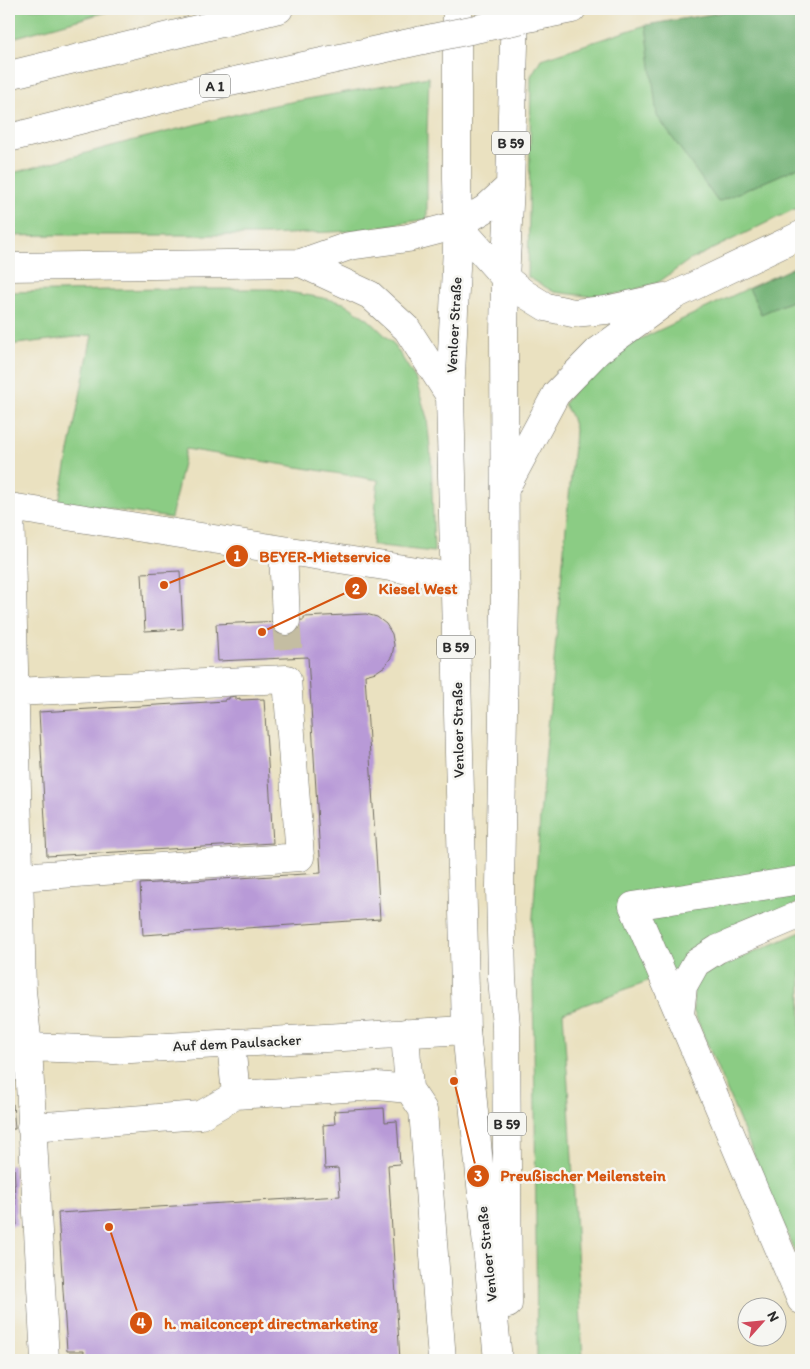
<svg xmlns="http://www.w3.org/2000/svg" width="810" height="1369" font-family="Itim,sans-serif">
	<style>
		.green { fill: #8bcc84; stroke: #5b7c58 }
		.forest { fill: #70b072; stroke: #4e6e4e }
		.building { fill: #b89ad7 }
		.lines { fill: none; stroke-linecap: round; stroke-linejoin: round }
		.minor-tunnel { stroke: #c4bda2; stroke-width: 28; stroke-dasharray: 28 14; stroke-linecap: butt }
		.minor-casing { stroke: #6e6b5f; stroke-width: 29 }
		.major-casing { stroke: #6e6b5f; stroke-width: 29 }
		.highway-casing { stroke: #6e6b5f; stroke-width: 29 }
		.minor { stroke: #fff; stroke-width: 28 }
		.major { stroke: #fff; stroke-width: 28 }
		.highway { stroke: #fff; stroke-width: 28 }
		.highway-bridge-casing { stroke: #6e6b5f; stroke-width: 29; stroke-linecap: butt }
		.highway-bridge { stroke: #fff; stroke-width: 28 }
		.labels { text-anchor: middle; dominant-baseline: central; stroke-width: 5; stroke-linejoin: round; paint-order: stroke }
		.shield { fill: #f6f6f2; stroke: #686867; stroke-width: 1 }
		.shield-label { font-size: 14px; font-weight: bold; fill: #2b2b2b }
		.street-label { font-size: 15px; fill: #2b2b2b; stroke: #f6f6f2 }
		.leader { fill: none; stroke: #d5540f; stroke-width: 2 }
		.callout-dot { fill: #d5540f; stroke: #f6f6f2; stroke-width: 2 }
		.mark-label { font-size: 15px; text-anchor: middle; font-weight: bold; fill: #fff }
		.callout-label { font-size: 16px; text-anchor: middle; font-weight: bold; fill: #d5540f; stroke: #f6f6f2; stroke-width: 5; stroke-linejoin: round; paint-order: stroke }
	</style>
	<rect width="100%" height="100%" fill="#f6f6f2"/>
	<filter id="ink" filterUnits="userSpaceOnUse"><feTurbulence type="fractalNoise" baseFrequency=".02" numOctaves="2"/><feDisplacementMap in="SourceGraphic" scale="10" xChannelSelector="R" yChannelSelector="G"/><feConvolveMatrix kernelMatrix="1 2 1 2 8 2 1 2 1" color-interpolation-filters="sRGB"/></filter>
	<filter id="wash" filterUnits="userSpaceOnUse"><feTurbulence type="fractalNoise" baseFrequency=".0096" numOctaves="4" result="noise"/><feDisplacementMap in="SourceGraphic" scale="20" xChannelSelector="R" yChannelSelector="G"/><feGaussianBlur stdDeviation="1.12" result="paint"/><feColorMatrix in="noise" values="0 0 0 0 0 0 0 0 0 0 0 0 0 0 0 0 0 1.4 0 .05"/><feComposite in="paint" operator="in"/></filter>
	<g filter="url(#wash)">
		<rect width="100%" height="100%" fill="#eae1c0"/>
		<path class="green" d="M9,9h108l-108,30z
			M646,25l12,91 60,86 83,-36v40l-113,55 -29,21 -35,11 -36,3 -34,-4 -26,-15 3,-201 10,-17z
			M429,77l-2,54v88l-76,12 -84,4h-208l-50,1v-62l114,-31 146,-37z
			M749,288l12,26 40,-17v604l-122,68 -116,44 5,72 15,275h-46l-2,-253 -3,-177 8,-113 26,-290 8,-82 1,-16 -4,-13 -7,-12 14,-20 44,-35 27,-14z
			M161,289h111l51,9 21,5 25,17 24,23 22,35 12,40 4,39 3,95 -62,-7 6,-65 -192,-31 -15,69 -112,-16 33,-167 -83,10v-53z
			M801,932v335l-108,-257 1,-26 5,-8z"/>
		<path class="forest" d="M741,9h60v157l-83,36 -61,-86 -11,-91z
			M801,264v33l-40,17 -12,-26z"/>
		<g id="blocks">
			<path class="building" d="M180,571l3,58 -38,2 -3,-58z
				M366,614l11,3 9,7 6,10 2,11 -2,11 -7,10 -9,6 -11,3 15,244 -237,16 -3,-51 181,-11 -13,-216 -90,4 -2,-37 88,-4v-3z
				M236,696v3l4,-1v2l24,-1 9,144 -226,13 -8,-144 186,-11v-2h4v-2z
				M13,1104l2,25h-6v-24z
				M384,1108l1,14 12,-1 3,43 -12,1 12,195h-316v-9h-17l-9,-138 282,-17 -2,-28 -13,1 -2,-44 12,-1 -1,-13z
				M9,1165h5l1,20h-1l3,40 -8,1z"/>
		</g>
	</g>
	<g filter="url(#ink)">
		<use href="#blocks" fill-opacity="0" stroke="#6e6b5f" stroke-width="1"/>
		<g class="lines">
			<path class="minor-tunnel" d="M286,621l3,37"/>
			<defs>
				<path id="minor" d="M283,550l3,71
					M14,692l273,-13 13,178 -281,20
					M801,914l-83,35 -22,14 -13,23 -3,29 121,285
					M679,1013l-46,-107 168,-26
					M405,1033l4,56
					M231,1043l5,52
					M10,1045l18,2 86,3 352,-20
					M31,1127l170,-12 35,-20 141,-9 32,3 14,21 19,250
					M45,1360l-17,-313 -6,-56 -12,-484 444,70"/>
				<path id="major" d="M457,9v170l1,46 -8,171 16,634 32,330
					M458,225l47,53
					M458,225l27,-16 25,-23
					M508,1304l-2,-278 -4,-48 -2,-91 5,-290 -1,-261 1,-58 5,-92 5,-177"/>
				<path id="highway" d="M547,14l25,-5
					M9,75l270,-66
					M9,138l221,-56 193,-42
					M301,263l69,32 37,34 43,67
					M9,267l292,-4 48,-17 59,-8 50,-13
					M505,278l20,16 21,13 27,6 33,-3 59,-13
					M505,489l51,-95 42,-43 77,-56 126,-60"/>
			</defs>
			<use href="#minor" class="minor-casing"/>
			<use href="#major" class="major-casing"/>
			<use href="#highway" class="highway-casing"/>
			<use href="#minor" class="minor"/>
			<use href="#major" class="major"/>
			<use href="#highway" class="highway"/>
			<defs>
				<path id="highway-bridge" d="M423,40l124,-26"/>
			</defs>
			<use href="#highway-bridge" class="highway-bridge-casing"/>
			<use href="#highway-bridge" class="highway-bridge"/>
		</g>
	</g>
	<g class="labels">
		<g class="shield">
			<rect x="200" y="74.5" width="30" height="23" rx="4"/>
			<rect x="492" y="131.5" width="38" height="23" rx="4"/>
			<rect x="437" y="635.5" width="38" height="23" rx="4"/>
			<rect x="488" y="1112.5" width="38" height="23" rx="4"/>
		</g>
		<g class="shield-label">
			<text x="215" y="86">A 1</text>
			<text x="511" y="143">B 59</text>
			<text x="456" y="647">B 59</text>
			<text x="507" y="1124">B 59</text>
		</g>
		<g class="street-label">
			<text transform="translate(454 325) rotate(-87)">Venloer Straße</text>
			<text transform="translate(458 730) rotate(-91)">Venloer Straße</text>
			<text transform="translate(237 1043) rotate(-3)">Auf dem Paulsacker</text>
			<text transform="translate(487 1254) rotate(-96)">Venloer Straße</text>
		</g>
	</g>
	<path class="leader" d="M164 585L237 556M262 632L356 588M454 1081L478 1176M109 1227L141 1323"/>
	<g class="callout-dot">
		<circle cx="164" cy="585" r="5"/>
		<circle cx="262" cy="632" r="5"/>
		<circle cx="454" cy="1081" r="5"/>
		<circle cx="109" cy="1227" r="5"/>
		<circle cx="237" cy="556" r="12"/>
		<circle cx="356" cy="588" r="12"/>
		<circle cx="478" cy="1176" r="12"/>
		<circle cx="141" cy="1323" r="12"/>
	</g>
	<g class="mark-label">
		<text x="237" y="561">1</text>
		<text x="356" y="594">2</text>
		<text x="478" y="1181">3</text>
		<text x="141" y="1328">4</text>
	</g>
	<g class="callout-label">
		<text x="325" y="562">BEYER-Mietservice</text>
		<text x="418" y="594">Kiesel West</text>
		<text x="583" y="1181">Preußischer Meilenstein</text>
		<text x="271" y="1329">h. mailconcept directmarketing</text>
	</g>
	<rect width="810" height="1369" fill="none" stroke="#f6f6f2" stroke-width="30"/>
	<g transform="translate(762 1322) rotate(63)"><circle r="24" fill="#f6f6f2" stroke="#a5a5a2"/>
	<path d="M0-4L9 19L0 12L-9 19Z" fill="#d1495b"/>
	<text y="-8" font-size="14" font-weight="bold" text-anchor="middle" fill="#2b2b2b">N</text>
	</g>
</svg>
